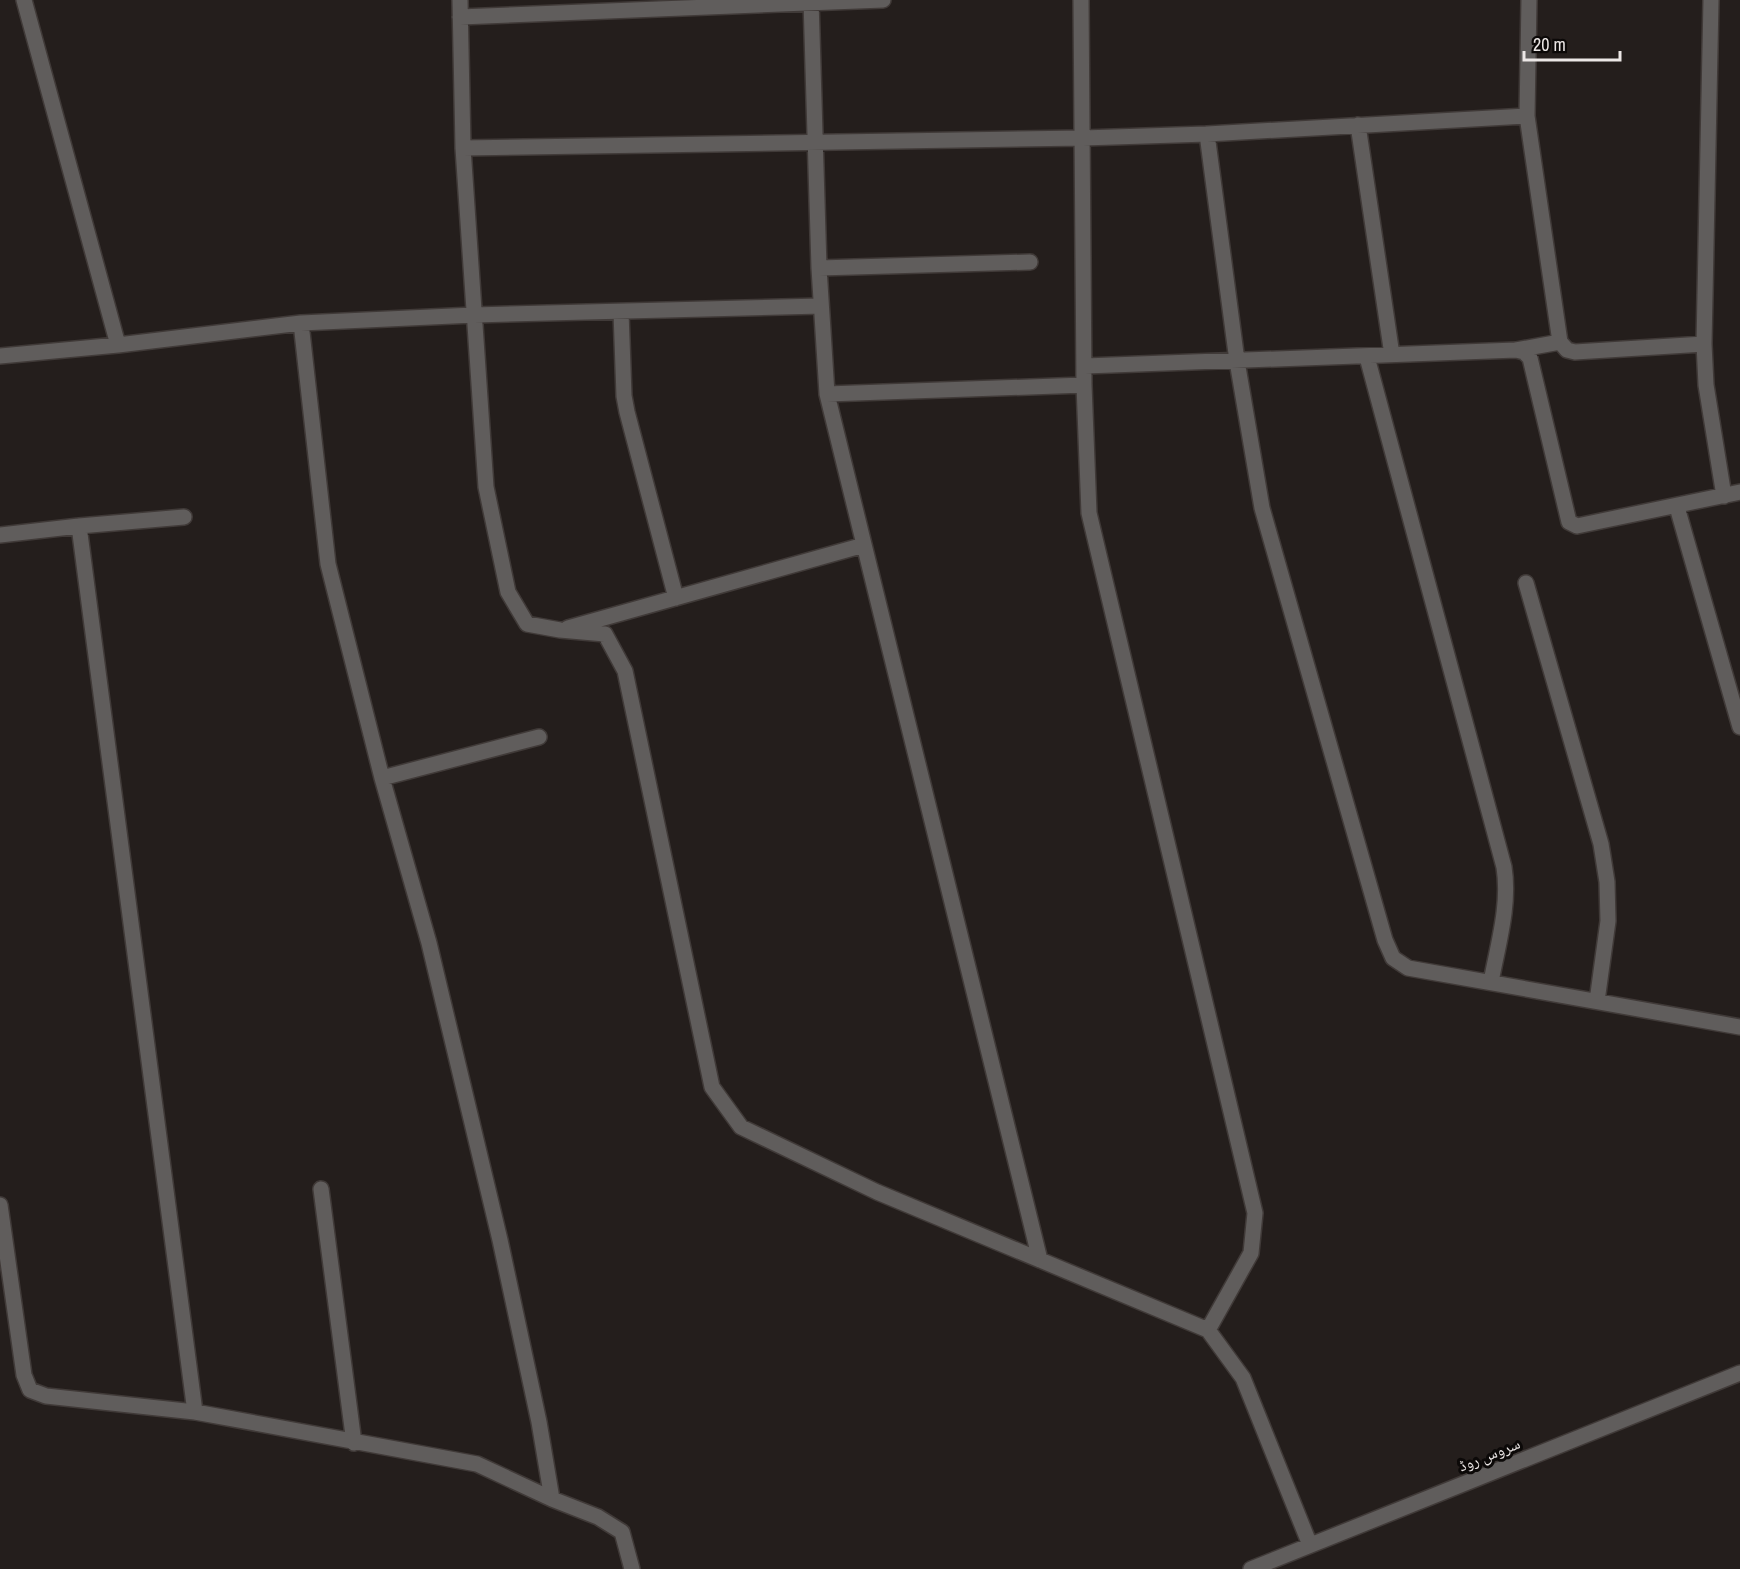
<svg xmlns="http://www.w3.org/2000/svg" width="1740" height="1569" font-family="'Archivo Narrow','Noto Naskh Arabic',sans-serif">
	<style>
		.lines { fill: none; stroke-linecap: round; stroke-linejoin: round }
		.minor-casing { stroke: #403a38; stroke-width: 18 }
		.minor { stroke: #605d5c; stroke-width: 15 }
		.labels { text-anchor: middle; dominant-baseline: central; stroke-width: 6; stroke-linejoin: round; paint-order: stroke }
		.street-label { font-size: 16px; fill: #ece7e6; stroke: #0c0908 }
	</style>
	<rect width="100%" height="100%" fill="#241e1c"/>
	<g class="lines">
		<defs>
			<path id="minor" d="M24,0l94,345
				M460,0l3,148 23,339 22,105 19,32 33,6 45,4 20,37 87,416 29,40 136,65 331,138 35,48 67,167
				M811,0l8,268 8,126 213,866
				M1081,0l3,385 5,128 166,700 -4,40 -43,77
				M1529,0l-2,116 33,226 7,8 8,2 129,-8
				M1711,0l-7,344 2,41 18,111
				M460,17l423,-17
				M1358,125l34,230
				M1207,134l30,227 25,147 123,432 8,18 15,10 332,59
				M463,148l620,-10 124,-4 320,-18
				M819,268l211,-6
				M621,312l3,84 3,16 49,186
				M301,323l27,241 54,214 47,165 71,297 39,182 13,77 46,18 24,15 10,37
				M1516,350l44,-8
				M0,356l118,-11 183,-22 173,-8 347,-9
				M1367,357l137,510c6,38 -6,77 -13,115
				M1085,366l431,-16 8,2 6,6 39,164 8,4 163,-34
				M827,394l257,-9
				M1677,507l63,220
				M79,526l116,886
				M0,535l79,-9 105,-9
				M1526,583l75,261 6,38 1,39 -11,80
				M568,628l296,-83
				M382,778l157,-41
				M321,1189l33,254
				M0,1205l24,170 6,15 16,6 149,16 282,52 75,35
				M1251,1569l489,-196"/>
		</defs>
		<use href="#minor" class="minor-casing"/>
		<use href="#minor" class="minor"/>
	</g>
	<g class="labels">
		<g class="street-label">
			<text transform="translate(1489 1454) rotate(-22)">سروس روڈ</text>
		</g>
	</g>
	<path d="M1524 51v9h96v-9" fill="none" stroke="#ece7e6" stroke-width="3"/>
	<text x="1533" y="51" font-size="18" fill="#ece7e6" stroke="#0c0908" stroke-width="4.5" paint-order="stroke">20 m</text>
</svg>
